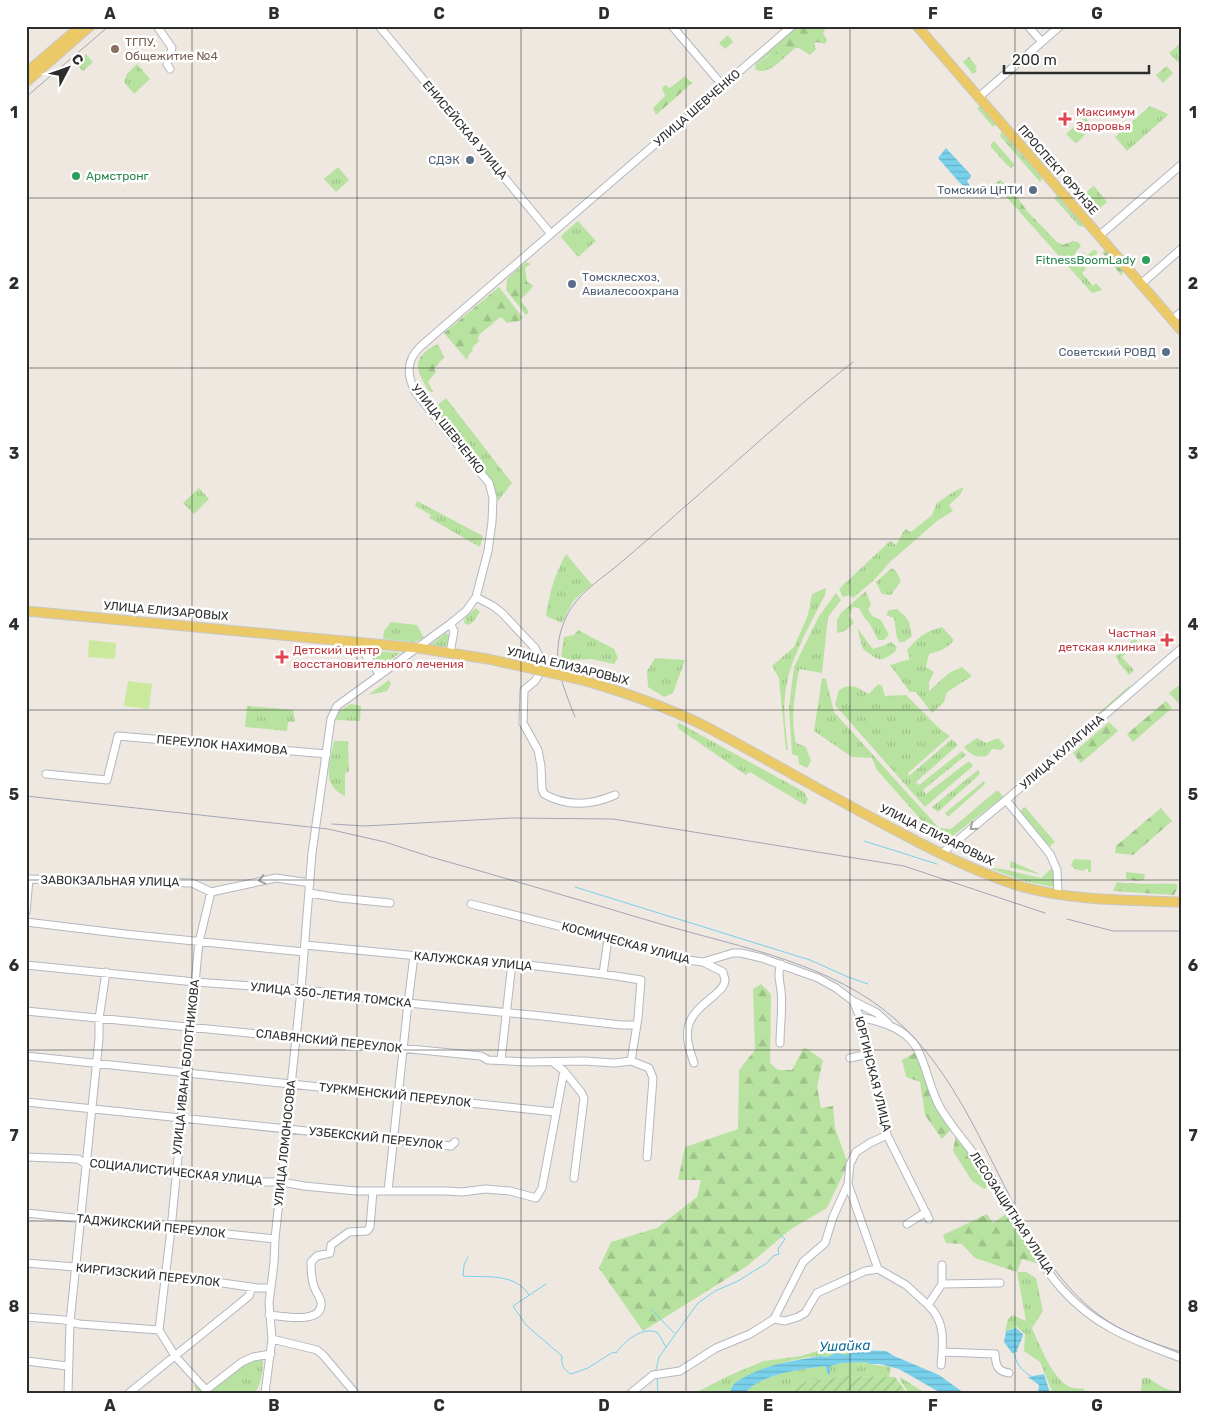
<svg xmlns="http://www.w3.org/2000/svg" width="1207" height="1419" font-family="Rubik,sans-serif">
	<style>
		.grass { fill: url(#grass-tufts) }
		.forest { fill: url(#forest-firs) }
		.garden { fill: url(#garden-furrows) }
		.pitch { fill: #cbe99c }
		.water { fill: url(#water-rules) }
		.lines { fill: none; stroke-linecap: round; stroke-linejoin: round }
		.stream { stroke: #78d0eb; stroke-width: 1 }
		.minor-casing { stroke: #b4b7c0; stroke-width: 9 }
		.major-casing { stroke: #c8c8c8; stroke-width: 11 }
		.minor { stroke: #fff; stroke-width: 7 }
		.major { stroke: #ecc967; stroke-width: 9 }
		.tram { stroke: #a3a6b6; stroke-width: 1 }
		.rail { stroke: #a3a6b6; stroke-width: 1 }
		.major-bridge-casing { stroke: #c8c8c8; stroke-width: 11; stroke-linecap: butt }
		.major-bridge { stroke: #ecc967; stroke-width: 9 }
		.oneway { stroke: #a0a0a0 }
		.grid { fill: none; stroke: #2d2d2d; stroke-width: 1; stroke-opacity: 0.55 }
		.education-dot { fill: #8d6e63; stroke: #fff; stroke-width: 2 }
		.health-dot { fill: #e0444e; stroke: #fff; stroke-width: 2 }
		.service-dot { fill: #5c6f8a; stroke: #fff; stroke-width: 2 }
		.leisure-dot { fill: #2e9e5b; stroke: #fff; stroke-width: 2 }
		.labels { text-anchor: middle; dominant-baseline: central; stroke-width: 5; stroke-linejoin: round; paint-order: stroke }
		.education-label { font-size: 12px; fill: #785e54; stroke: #fff; text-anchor: start }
		.street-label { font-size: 12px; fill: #2d2d2d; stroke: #fff }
		.health-label { font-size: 12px; fill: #be3a42; stroke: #fff; text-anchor: start }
		.service-label { font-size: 12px; fill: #4e5e75; stroke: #fff; text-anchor: end }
		.leisure-label { font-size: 12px; fill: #27864d; stroke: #fff; text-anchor: start }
		.water-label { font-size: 14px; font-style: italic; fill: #13719c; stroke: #fff }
		.neatline { fill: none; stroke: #2d2d2d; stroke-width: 2 }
		.grid-label { font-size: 16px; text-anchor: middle; font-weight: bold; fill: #2d2d2d }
	</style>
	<defs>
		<pattern id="grass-tufts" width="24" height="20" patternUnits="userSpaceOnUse" patternTransform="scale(1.25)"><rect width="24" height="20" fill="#b8e2a0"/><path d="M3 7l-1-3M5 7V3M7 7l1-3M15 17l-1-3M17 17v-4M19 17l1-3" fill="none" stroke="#9ec28a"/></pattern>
		<pattern id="forest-firs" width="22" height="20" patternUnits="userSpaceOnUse" patternTransform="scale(1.25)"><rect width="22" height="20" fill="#b8e2a0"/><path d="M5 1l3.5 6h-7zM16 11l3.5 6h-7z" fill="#9ec28a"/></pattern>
		<pattern id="garden-furrows" width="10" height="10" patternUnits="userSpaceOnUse" patternTransform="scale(1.25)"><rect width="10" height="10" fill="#b8e2a0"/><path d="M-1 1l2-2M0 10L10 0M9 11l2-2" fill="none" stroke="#9ec28a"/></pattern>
		<pattern id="water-rules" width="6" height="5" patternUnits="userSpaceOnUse" patternTransform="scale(1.25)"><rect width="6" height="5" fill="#78d0eb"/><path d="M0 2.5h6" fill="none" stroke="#68b3ca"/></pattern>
	</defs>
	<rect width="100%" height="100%" fill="#eee8e1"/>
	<path class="grass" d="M728,35l5,7 -8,7 -6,-6z
		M1181,43v18l-2,2 -10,-10z
		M773,53h6l6,4c-8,7 -20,19 -30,12l1,-6 2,1z
		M86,54l7,8 -10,9 -7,-7z
		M137,64l13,15 -16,15 -10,-12 3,-8z
		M1167,66l6,7 -10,10 -7,-8z
		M980,106l16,18 -3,3 -16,-19z
		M1150,106l16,7 2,2 -41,36 -12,-14z
		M1085,117l7,9 -5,4 3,4 -3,-1 -10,10 -3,-1 -8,-8z
		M1002,131l38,44 2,5 -2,2 -40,-46z
		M994,141l21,24 -4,3 -4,-3 -16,-18v-3z
		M338,167l11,13 -13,12 -12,-13z
		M1068,173l17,20 9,-7 13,16 -9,8 -11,-12 -5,4 -20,-24z
		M1058,195l28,32 -7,-1 -25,-28z
		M578,221l18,20 -18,16 -17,-20 2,-3z
		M1083,266l3,3 -4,4 11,13 3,-3 6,7 -10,3 -18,-20z
		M446,398l66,85 -14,18c-4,-27 -46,-70 -65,-92z
		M964,487l-4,8 -11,10 4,6 -16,10 -47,41 -16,18 -21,18 -4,-3 -6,2 -4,-8 51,-48 6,4 9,-16 6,3 21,-17 5,-12 18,-12z
		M199,488l10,11 -15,15 -11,-11z
		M417,501l66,35 -3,11 -51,-29 2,-3 -16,-9z
		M566,554l26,31 -19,16 -11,22 -16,-7c3,-23 9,-42 20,-62z
		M892,568l4,3 5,10 -10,14 -9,-1 -6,-12z
		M826,588l-1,7c-16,32 -36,65 -40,100 -2,18 1,37 3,55h-2l-7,-72 -7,-12 22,-19 14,-32 4,-21z
		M866,591l5,14 -3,4 4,7 9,4 8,15 -5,5h-6l-8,-16 -6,-7 -5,-9 -6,-1 -4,9 5,6c-4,6 -10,10 -17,11v-13l4,-7z
		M836,593l5,7 -13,17 -6,56 -23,-4c-4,25 -9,50 -3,74l10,4 5,14 -4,7 -8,-4 -1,-8 -6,-2 -3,-47 5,-40 25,-51z
		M476,608l4,4 -8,11 -4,2 -4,-2 1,-5z
		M897,609c12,10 12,11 15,27l-8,6h-5c-4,-7 -3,-16 -5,-24l-8,-3 3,-5z
		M391,622l26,3 7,13 -10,4 -31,-3 1,-8z
		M942,627l12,13c-7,9 -14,11 -25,14l-3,13 8,5 -5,10v9l20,-18 13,-6 10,9 -25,16 -3,10 -12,11 -16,-21h-6l-20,-27 20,-6 -3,-9c10,-12 19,-19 35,-23z
		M857,628l16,21 12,-4 6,-3 6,5 -2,5c-17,12 -16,8 -32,-3z
		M578,630l36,19 4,9 -4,6 -23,-5 -20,1 -10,-2 3,-21 10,-2z
		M446,633l4,3 -2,11 -18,-2z
		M1135,638l3,4 -16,15 12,13 -5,5 -10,-12 -3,-7z
		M366,650l34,3 -18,13h-3z
		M655,658l30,2 -12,33 -9,4 -16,-10 -1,-16z
		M822,678l4,1 8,33 105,116 12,1 45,-38h3l4,6 -49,38c-15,9 -21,4 -35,-3l4,-10 -46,-52 -5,-12 -20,-1 -38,-26z
		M389,680l2,4 -4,7 -19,4z
		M878,684l4,2 3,10 21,-1 35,35 9,6 -42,37 1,3 43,-37 6,6 -42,37 3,3 43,-34 4,4 -43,35 3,4 43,-33 4,5 -48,41 -90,-102 4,-15c13,-8 18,-3 30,4z
		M1179,685l2,3v18l-12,-13z
		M1129,686l1,1 -62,55 -1,-1z
		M351,704l10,2 -1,15 -24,-1 2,-8z
		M247,706l46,4 2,12h-7l-1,9 -42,-4z
		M679,723l125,69 4,7 -3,6 -55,-33 -4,3 -67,-46 -2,-4z
		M977,738l9,5 12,-5 7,8 -4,4 -9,-1 -5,7c-11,2 -16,-1 -23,-9z
		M334,741h14l1,31 -4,1v23c-25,-11 -15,-33 -11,-55z
		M978,770l2,4 -42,38 -6,-5z
		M984,781l1,3 -37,33 -3,-4z
		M1025,807l30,35 -7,6 -29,-36z
		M1074,859l17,1v12h-3v-3h-3l-1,2 -9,-2 -4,-4z
		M1011,861l27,12v1l-28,-7z
		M989,868l13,1 39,9 10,-9 4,1 1,15 -3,2 -29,-6z
		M1017,1272h9l10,6 7,33 -11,17c7,16 21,52 38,59 4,2 11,1 15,2l-3,4h-24l-6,-2 -12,-29 -16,-11 1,-17 -8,-7 -12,4 3,-12 5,-4 13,6z
		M833,1346h22l1,4 -9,5 -12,-2 -7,4c-19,-5 -77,14 -93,26 -3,2 -4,7 -6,10h-34l33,-17 36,-15 37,-5z
		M263,1358c0,13 -1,24 -8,35h-57l-4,-7 3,-3 11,8 42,-30z
		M866,1362l3,2 22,3 -2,10 -45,-1 -40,6 -19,11h-40c15,-19 58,-24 80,-27l4,9 1,-1v-8l12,-3z
		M900,1377l25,16h-16l-9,-13z
		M1142,1378h7c9,7 20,15 32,12v3h-40z"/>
	<path class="forest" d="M797,26h30l-4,7 4,7 -2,4 -9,-2 -2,2 2,5 -6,6 -11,-7h-4l-10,9c-15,-8 -15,-1 -28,7l-1,-1z
		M969,57l8,10 -2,2 2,2 -4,3 -10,-12z
		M685,76l7,7 -36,32 -3,-7 12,-12 -3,-8 3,-3 5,3z
		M1000,180l12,10 15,21 30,31 6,3 10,-4 5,1 3,4 -6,7v4l3,2 5,-7 3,4 8,-6 3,1v3l-23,19 -79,-89z
		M1104,248l19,23 -1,5 -19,-22z
		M526,262l5,2 -6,4 2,14 6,3 -1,3 -12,12 9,12 -3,3 -20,-25 1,-11z
		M499,287l24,31 -4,3 -12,2 -6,-6 -3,2 -19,16 -1,3 1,3 -7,7 1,3 -4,3 -2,6 -23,-27z
		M438,344l6,13 -10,12 2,3 -8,10 5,10 -4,-1c-13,-20 -19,-34 9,-47z
		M1166,701l6,7 -39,34 -6,-8z
		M1109,722l9,9 -37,32 -8,-10z
		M1161,808l11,13 -39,34 -18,-2 1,-7z
		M1126,872l19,2 -1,6 -7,1 -11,-2z
		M1117,882c20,3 40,1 60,2v5l-3,6 -61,-4z
		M761,984l10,10 -1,69 8,7h14l12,-23 19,13 -6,27 4,21 12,-2 2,22 13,36 -21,44 -36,21 -44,37 -104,65 -44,-63 12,-26 46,-14 40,-31 4,-17h-23l7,-33 53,-18 1,-59 16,-20 -2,-61z
		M916,1052l15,46 21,30 -10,11 -17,-24 -5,-33 -14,-5 -4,-17z
		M956,1135l36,50 -8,4 -12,-8 -19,-30z
		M1009,1212l33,53 -20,-6 -5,13 -42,-14 -13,-14 -16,-1 -3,-8 44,-21 6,9z"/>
	<path class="garden" d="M844,1376l51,1 12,16h-122l19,-11z"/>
	<path class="pitch" d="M89,640l27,3 -1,16 -27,-2z
		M128,681l24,3 -3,25 -25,-3z"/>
	<path class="water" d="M946,148l25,27v2l-4,4 5,9 -2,1 -11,-9 -21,-24z
		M1016,1328l7,6c-1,7 -5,11 -6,18l-5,1 -8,-11 2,-11z
		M856,1350l30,1 8,5 45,19 25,18h-23l-42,-24 -19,-5h-11l-3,-2 -24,1 -12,3v8l-1,2 -4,-10c-22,3 -65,8 -80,27h-16c2,-3 3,-8 6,-10 25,-18 57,-22 86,-27l7,1 7,-4 12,2z
		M1044,1374l6,19h-12l1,-8 -11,-8z"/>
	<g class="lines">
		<path class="stream" d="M864,841l73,23
			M575,887l235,73 38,17 20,7
			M468,1257l-4,8 -1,11c22,2 52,-4 66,19
			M546,1284l-33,22 13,19 36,31c-1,8 1,14 9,18l17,-6 25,-16 3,1c8,-12 28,-28 42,-20l8,14
			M651,1309l23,24
			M1014,1352c2,12 7,18 17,24
			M656,1370l3,-13 39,-54 17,-12 23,-10 29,-18 6,-7 6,-2 -1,-5 7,-10 -5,-4
			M657,1377l1,16"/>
		<defs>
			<path id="minor" d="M157,26l15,22 -5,16 3,5
				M379,26l172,208
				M672,26l51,60
				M1028,26l14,16
				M979,97l81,-71
				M1099,236l82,-71
				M1141,284l40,-35
				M1172,320l9,-8
				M476,597l17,9 9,7 33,35 6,12v11l-6,10 -11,9 -1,33 15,27 3,16 1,23 2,5c23,13 48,11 71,1
				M450,624l4,7 -4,22
				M356,642l24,33
				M46,774l61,6 11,-44 209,18
				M1006,800l44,54 7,16 1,24
				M941,854l65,-54 175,-151
				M26,879l166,4 19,9 65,-14 34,5
				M211,892l-12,50 -28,287 -12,101 16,26 31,34 36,-28 11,-5 18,-3
				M309,893l31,5 50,5
				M471,904l183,46 26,9 23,3 30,-9h8l21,5 56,20 18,10 17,13 7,16 24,99 3,19 42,84
				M26,912l3,-33
				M26,922l99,12 179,18
				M305,945l164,16 43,2 91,11 38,6 -3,38 -7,43
				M26,965l169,17 112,8 101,13 134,13 79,9h15
				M603,974l5,-35
				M853,1001l24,12 11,10
				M26,1011l455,45 7,4 40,2 56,-1 30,2 17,-2 18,7 4,10 -6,79
				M860,1017c18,4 38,9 51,23 14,15 18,50 30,69 15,25 36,46 52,71 23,36 40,76 68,108 35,40 73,52 120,70
				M780,1043c0,-17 3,-36 1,-52 -1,-10 -4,-17 0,-27
				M26,1056l529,56
				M850,1058l19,-4
				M501,1060l11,-97
				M694,1063c-4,-12 -8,-22 -6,-35 4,-23 37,-34 37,-48 0,-1 -2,-7 -2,-8l-20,-10
				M564,1071l17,21 3,6 -10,80
				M26,1102l425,44 4,-4
				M887,1135l-17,8 -14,9 -6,12 -2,20 30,85 28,16 22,20
				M26,1157l52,2 8,5 168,18h28l22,4 52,5h91l15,1 23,-3 25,2 26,7 6,-10 22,-117 -11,-9
				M388,1191l20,-188 6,-47
				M26,1213l249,26
				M907,1224l19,-12
				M26,1263l49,4 7,3 33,1 50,7h23l69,10h13
				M942,1284l58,-1
				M269,1315c12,1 54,10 52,-12 0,-5 -4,-9 -6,-14 -4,-9 -4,-18 -4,-27l6,-6 13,-3 1,-8 18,-13 18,-1 3,-4 3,-36
				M26,1317l38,3 15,4 80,6
				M774,1319l29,-57 22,-19 8,-26 15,-33
				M272,1339l45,11 6,5 32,38
				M942,1352l53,2c1,12 2,17 14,19
				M26,1361l41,5
				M941,1365c2,-23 5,-43 -13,-60l14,-21v-19
				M68,1393l2,-71 29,-283v-20l7,-47
				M129,1393l120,-97 3,-9
				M265,1393l7,-54 -3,-36 5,-40 1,-24 26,-249 11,-137 19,-134 6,-13 113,-82 16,-13 10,-14 12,-46 4,-29 1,-24 -4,-15 -73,-90c-10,-18 -10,-33 5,-47l371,-320
				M631,1393l22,-18 27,-4 36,-23 34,-14 24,-15 11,2 13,-4 7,-4 12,-20 48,-22 13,-2"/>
			<path id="major" d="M917,26l264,304
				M26,73l55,-47
				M26,82l64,-56
				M26,611l392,37 70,11 41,9
				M582,680c42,12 82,26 121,45 66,35 130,73 196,107 39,21 81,42 124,55 51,14 105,13 158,15"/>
		</defs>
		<use href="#minor" class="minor-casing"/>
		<use href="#major" class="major-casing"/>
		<use href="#minor" class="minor"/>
		<use href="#major" class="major"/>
		<path class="tram" d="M26,97l83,-71"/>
		<path class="rail" d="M575,717c-13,-33 -25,-60 -11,-95 10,-26 33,-40 54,-57 21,-18 42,-36 63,-55 57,-49 112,-101 172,-148
			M26,796l302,33 57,13 46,15c78,22 155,45 233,68 79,23 167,38 231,94 58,51 87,126 122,191 22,39 46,78 82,105 24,18 53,28 82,37
			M332,824l33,2 146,-8 102,1 291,47 141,47
			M1067,919l46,12h68"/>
		<defs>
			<path id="major-bridge" d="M529,668l53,12"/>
		</defs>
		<use href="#major-bridge" class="major-bridge-casing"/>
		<use href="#major-bridge" class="major-bridge"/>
	</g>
	<defs><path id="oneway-chevron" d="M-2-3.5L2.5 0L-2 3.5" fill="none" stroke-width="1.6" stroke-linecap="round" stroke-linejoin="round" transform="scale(1.25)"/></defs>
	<g class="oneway">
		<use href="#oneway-chevron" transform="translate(973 827) rotate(141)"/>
		<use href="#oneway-chevron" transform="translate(262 880) rotate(167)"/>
	</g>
	<path class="grid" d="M192,26v1367M357,26v1367M521,26v1367M686,26v1367M850,26v1367M1015,26v1367M26,198h1155M26,368h1155M26,539h1155M26,710h1155M26,880h1155M26,1050h1155M26,1221h1155"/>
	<circle class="education-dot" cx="115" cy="49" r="5"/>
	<g class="health-dot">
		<path d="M1062.5 111.5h5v5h5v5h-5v5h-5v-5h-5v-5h5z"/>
		<path d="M1164.5 632.5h5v5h5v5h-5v5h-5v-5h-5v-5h5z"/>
		<path d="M279.5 649.5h5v5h5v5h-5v5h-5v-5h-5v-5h5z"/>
	</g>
	<g class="service-dot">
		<circle cx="470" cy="160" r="5"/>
		<circle cx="1033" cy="190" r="5"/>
		<circle cx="572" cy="284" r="5"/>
		<circle cx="1166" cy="352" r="5"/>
	</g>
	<g class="leisure-dot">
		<circle cx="76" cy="176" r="5"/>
		<circle cx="1146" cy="260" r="5"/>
	</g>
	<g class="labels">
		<g class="education-label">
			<text x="125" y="42">ТГПУ,<tspan x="125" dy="14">Общежитие №4</tspan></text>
		</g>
		<g class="street-label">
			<text transform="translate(697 108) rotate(-41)">УЛИЦА ШЕВЧЕНКО</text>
			<text transform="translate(465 130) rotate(50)">ЕНИСЕЙСКАЯ УЛИЦА</text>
			<text transform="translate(1058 170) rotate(49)">ПРОСПЕКТ ФРУНЗЕ</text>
			<text transform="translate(448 429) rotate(52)">УЛИЦА ШЕВЧЕНКО</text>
			<text transform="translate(166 611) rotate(5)">УЛИЦА ЕЛИЗАРОВЫХ</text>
			<text transform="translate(568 666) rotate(14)">УЛИЦА ЕЛИЗАРОВЫХ</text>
			<text transform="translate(222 745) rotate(5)">ПЕРЕУЛОК НАХИМОВА</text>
			<text transform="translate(1062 752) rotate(-41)">УЛИЦА КУЛАГИНА</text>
			<text transform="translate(937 835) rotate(26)">УЛИЦА ЕЛИЗАРОВЫХ</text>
			<text transform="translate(110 881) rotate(1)">ЗАВОКЗАЛЬНАЯ УЛИЦА</text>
			<text transform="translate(626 943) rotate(15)">КОСМИЧЕСКАЯ УЛИЦА</text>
			<text transform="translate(473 961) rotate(5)">КАЛУЖСКАЯ УЛИЦА</text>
			<text transform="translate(331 995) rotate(6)">УЛИЦА 350-ЛЕТИЯ ТОМСКА</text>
			<text transform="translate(329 1041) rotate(6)">СЛАВЯНСКИЙ ПЕРЕУЛОК</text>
			<text transform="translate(186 1067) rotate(-84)">УЛИЦА ИВАНА БОЛОТНИКОВА</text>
			<text transform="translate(873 1074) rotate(76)">ЮРГИНСКАЯ УЛИЦА</text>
			<text transform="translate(395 1095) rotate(6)">ТУРКМЕНСКИЙ ПЕРЕУЛОК</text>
			<text transform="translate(376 1138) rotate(6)">УЗБЕКСКИЙ ПЕРЕУЛОК</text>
			<text transform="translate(285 1143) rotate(-84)">УЛИЦА ЛОМОНОСОВА</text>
			<text transform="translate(176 1172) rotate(6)">СОЦИАЛИСТИЧЕСКАЯ УЛИЦА</text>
			<text transform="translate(1012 1213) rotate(57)">ЛЕСОЗАЩИТНАЯ УЛИЦА</text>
			<text transform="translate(151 1226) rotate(6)">ТАДЖИКСКИЙ ПЕРЕУЛОК</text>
			<text transform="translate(148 1275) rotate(6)">КИРГИЗСКИЙ ПЕРЕУЛОК</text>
		</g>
		<g class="health-label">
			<text x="1076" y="112">Максимум<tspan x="1076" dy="14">Здоровья</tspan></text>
			<text x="1156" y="633" text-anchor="end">Частная<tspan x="1156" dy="14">детская клиника</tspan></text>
			<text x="293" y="650">Детский центр<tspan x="293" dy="14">восстановительного лечения</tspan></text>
		</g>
		<g class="service-label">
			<text x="460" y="160">СДЭК</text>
			<text x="1023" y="190">Томский ЦНТИ</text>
			<text x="582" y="277" text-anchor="start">Томсклесхоз,<tspan x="582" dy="14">Авиалесоохрана</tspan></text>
			<text x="1156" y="352">Советский РОВД</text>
		</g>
		<g class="leisure-label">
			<text x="86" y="176">Армстронг</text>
			<text x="1136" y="260" text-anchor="end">FitnessBoomLady</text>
		</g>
		<g class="water-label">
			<text transform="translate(845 1346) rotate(-2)">Ушайка</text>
		</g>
	</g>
	<rect width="1207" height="1419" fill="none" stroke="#ffffff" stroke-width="55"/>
	<g transform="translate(68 68) rotate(49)" stroke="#ffffff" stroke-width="4" paint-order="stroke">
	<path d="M0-4L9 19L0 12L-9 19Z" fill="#2d2d2d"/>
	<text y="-8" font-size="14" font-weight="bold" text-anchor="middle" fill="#2d2d2d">С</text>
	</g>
	<path d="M1004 65v8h145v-8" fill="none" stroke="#2d2d2d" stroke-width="2.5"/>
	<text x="1012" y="65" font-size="15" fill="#2d2d2d" stroke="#ffffff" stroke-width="4" paint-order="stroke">200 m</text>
	<rect x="28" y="28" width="1152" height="1364" class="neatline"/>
	<g class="grid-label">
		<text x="110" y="19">A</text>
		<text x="274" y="19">B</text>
		<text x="439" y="19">C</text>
		<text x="604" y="19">D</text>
		<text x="768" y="19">E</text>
		<text x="933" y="19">F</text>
		<text x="1097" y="19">G</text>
		<text x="14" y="118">1</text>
		<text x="1193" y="118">1</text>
		<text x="14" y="289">2</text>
		<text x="1193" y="289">2</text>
		<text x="14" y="459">3</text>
		<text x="1193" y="459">3</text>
		<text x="14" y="630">4</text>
		<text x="1193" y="630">4</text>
		<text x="14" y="800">5</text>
		<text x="1193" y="800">5</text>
		<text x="14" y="971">6</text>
		<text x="1193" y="971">6</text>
		<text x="14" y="1141">7</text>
		<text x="1193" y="1141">7</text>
		<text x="14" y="1312">8</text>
		<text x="1193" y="1312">8</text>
		<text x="110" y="1411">A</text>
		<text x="274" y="1411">B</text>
		<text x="439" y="1411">C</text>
		<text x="604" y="1411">D</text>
		<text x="768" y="1411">E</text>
		<text x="933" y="1411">F</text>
		<text x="1097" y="1411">G</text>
	</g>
</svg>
